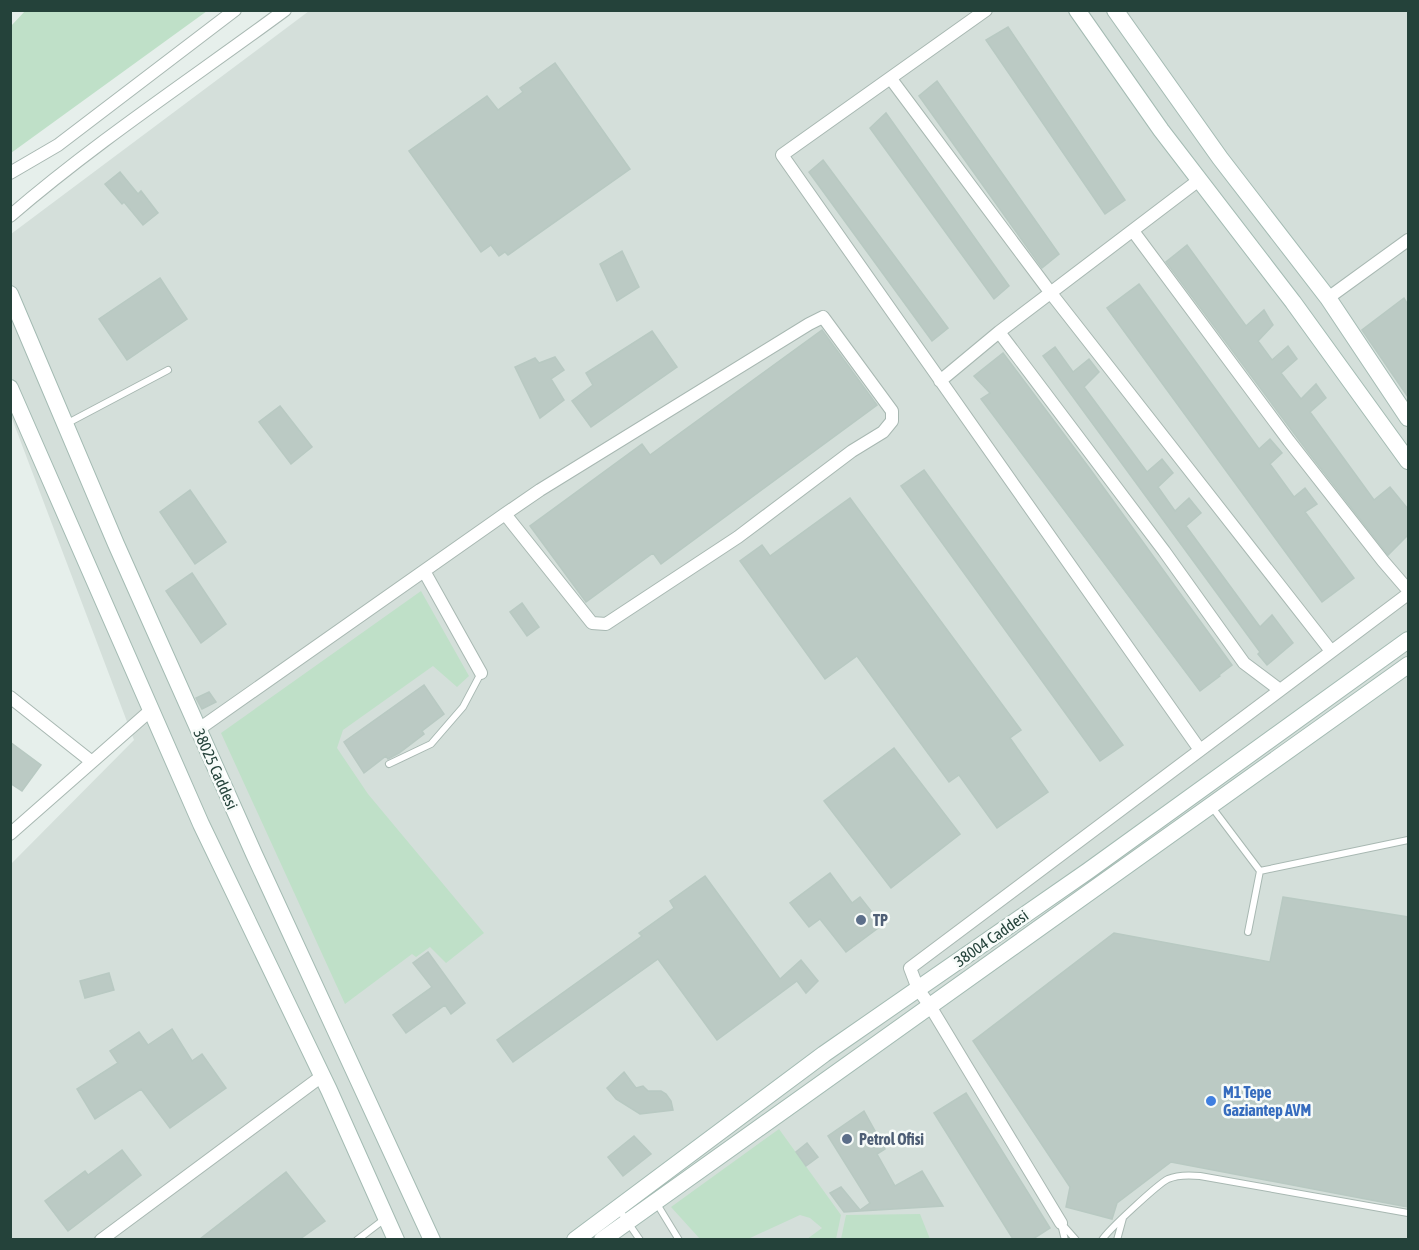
<svg xmlns="http://www.w3.org/2000/svg" width="1419" height="1250" font-family="'Asap Condensed',sans-serif">
	<style>
		.built { fill: #d4dfda }
		.green { fill: #bfe0c8 }
		.building { fill: #bbcac4; stroke: #b8c9c2; stroke-width: 1.5 }
		.lines { fill: none; stroke-linecap: round; stroke-linejoin: round }
		.lane-casing { stroke: #a8b8b2; stroke-width: 8 }
		.street-casing { stroke: #a8b8b2; stroke-width: 14 }
		.secondary-casing { stroke: #a4bbb3; stroke-width: 18 }
		.lane { stroke: #fff; stroke-width: 6 }
		.street { stroke: #fff; stroke-width: 12 }
		.secondary { stroke: #fff; stroke-width: 16 }
		.service-dot { fill: #5c6f8a; stroke: #f7fbf9; stroke-width: 2 }
		.shop-dot { fill: #3f7fe0; stroke: #f7fbf9; stroke-width: 2 }
		.labels { text-anchor: middle; dominant-baseline: central; stroke-width: 5; stroke-linejoin: round; paint-order: stroke }
		.street-label { font-size: 16px; fill: #24423a; stroke: #f7fbf9 }
		.service-label { font-size: 16px; font-weight: bold; fill: #4e5e75; stroke: #f7fbf9; text-anchor: start }
		.shop-label { font-size: 16px; font-weight: bold; fill: #366cbe; stroke: #f7fbf9; text-anchor: start }
	</style>
	<rect width="100%" height="100%" fill="#e6efeb"/>
	<path class="built" d="M309,11h1099v1228h-1397v-375l123,-124 -123,-324v-182z"/>
	<path class="green" d="M25,11v-1l182,1 -196,142v-127z
		M421,591l48,85 -12,11 -24,-21 -90,64 -6,18 31,46 116,139 -38,30 -16,-16 -14,10 -4,-3 -67,50 -124,-271z
		M779,1129l62,86 -5,24h-29l15,-11 -12,-10 -10,-3 -52,24h-48l-29,-32z
		M920,1214l10,25h-89l5,-24z"/>
	<path class="building" d="M1008,27l117,173 -20,14 -119,-174z
		M555,63l75,106 -122,86 -3,-3 -6,4 -8,-11 -10,7 -72,-101 78,-55 11,14 25,-18 -3,-4z
		M937,81l122,173 -17,14 -123,-172z
		M886,113l123,173 -15,13 -124,-171z
		M823,160l125,168 -16,13 -123,-169z
		M120,172l18,22 3,-3 17,22 -15,12 -19,-23 -2,2 -17,-20z
		M1187,245l59,81 18,-16 9,15 -15,16 14,19 16,-14 9,13 -16,14 20,26 15,-15 10,14 -16,14 64,88 16,-13 18,22v26l-20,20 -80,-103 -142,-190z
		M622,251l17,36 -22,14 -17,-37z
		M160,278l27,41 -60,41 -28,-41z
		M1139,284l120,165 11,-10 12,14 -12,11 24,33 11,-9 12,16 -12,8 49,66 -32,24 -215,-294z
		M1404,298l4,7v92l-46,-67z
		M822,330l55,75 -216,159 -8,-11 -67,49 -56,-76 112,-82 8,11z
		M652,331l25,36 -86,60 -19,-26 21,-16 -7,-12z
		M1055,347l18,25 16,-13 10,13 -15,15 63,85 15,-13 11,14 -15,14 17,24 14,-13 12,15 -15,13 74,101 12,-12 21,28 -26,22 -9,-11 2,-2 -217,-296z
		M1003,353l87,116 142,196 -13,10 1,1 -20,15 -219,-292 9,-6 -16,-17z
		M555,357l9,13 -13,9 13,21 -24,18 -25,-51 20,-9 4,5z
		M280,406l32,41 -21,17 -32,-42z
		M924,470l199,275 -23,16 -199,-275z
		M190,490l36,52 -31,22 -35,-52z
		M850,498l171,232 -11,8 38,54 -51,36 -38,-53 -10,7 -92,-126 -32,23 -85,-118 22,-16 8,11z
		M192,573l34,51 -25,19 -35,-52z
		M522,603l17,24 -12,9 -17,-24z
		M424,685l20,29 -22,17 2,3 -25,19 -11,6 -2,-3 -22,17 -20,-31z
		M209,692l7,10 -14,7 -6,-11z
		M10,742l31,23 -19,26 -12,-8z
		M894,748l66,86 -69,54 -67,-87z
		M830,873l22,30 8,-6 22,28 -36,27 -26,-33 -11,8 -19,-24z
		M705,876l75,103 21,-19 17,21 -12,12 -9,-12 -80,59 -59,-81 -145,103 -16,-22 145,-104 -3,-3 35,-25 -4,-7z
		M1283,897l125,20v290l-237,-45 -54,41 -5,16 -46,-12 4,-20 -97,-146 141,-108 156,29z
		M428,952l37,51 -14,11 -6,-9 -39,28 -13,-18 39,-28 -19,-24z
		M109,973l5,17 -29,8 -5,-17z
		M172,1029l20,32 10,-7 24,34 -56,40 -29,-39 -46,30 -18,-30 41,-26 -8,-12 29,-19 9,13z
		M624,1072l12,16 7,-2 5,5h13l5,3 5,7 2,9 -33,4 -24,-15 -9,-11z
		M966,1093l84,135 -17,11h-20l-79,-126z
		M864,1111l21,38 -8,5 18,32 27,-15 21,35 -99,6 -14,-19 11,-6 19,23 10,-7 -42,-67z
		M634,1136l17,18 -28,22 -15,-19z
		M807,1143l11,14 -12,9 -10,-14z
		M122,1150l19,25 -73,56 -23,-30 40,-30 3,4z
		M286,1172l39,49 -25,18h-100z"/>
	<g class="lines">
		<defs>
			<path id="lane" d="M66,424l102,-54
				M389,764l42,-20 32,-37 18,-34
				M1211,806l49,65 -12,61
				M1260,871l148,-31
				M657,1204l22,36
				M618,1208l22,32
				M1061,1223l15,17
				M1061,1224l4,16
				M357,1240l29,-22
				M1102,1240c6,-10 56,-56 66,-61 9,-4 22,-4 32,-3l208,37
				M1117,1240l6,-22"/>
			<path id="street" d="M986,10l-204,145 418,595
				M891,79l159,213 281,359
				M10,173l48,-28 177,-135
				M10,216c87,-75 183,-138 275,-206
				M1133,231l156,210 94,120 25,29
				M1328,298l80,-58
				M999,332l165,219 80,112 36,27
				M940,381l59,-49 200,-152
				M424,571l57,102
				M10,697l82,65
				M199,729l306,-215 35,-24 269,-166 14,-7 69,94v10l-9,11 -31,19 -114,86 -132,87 -14,-1 -87,-109
				M10,834l141,-124
				M1061,1223l-131,-217 -12,-17 -8,-21 498,-374
				M101,1240l221,-164"/>
			<path id="secondary" d="M1077,10l84,120 132,172 115,159
				M1115,10l105,148 108,140 80,120
				M10,294l106,250 138,310 178,386
				M10,388l191,436 128,266 67,150
				M575,1240l249,-186 264,-183 320,-231
				M602,1240l806,-575"/>
		</defs>
		<use href="#lane" class="lane-casing"/>
		<use href="#street" class="street-casing"/>
		<use href="#secondary" class="secondary-casing"/>
		<use href="#lane" class="lane"/>
		<use href="#street" class="street"/>
		<use href="#secondary" class="secondary"/>
	</g>
	<g class="service-dot">
		<circle cx="861" cy="920" r="6"/>
		<circle cx="847" cy="1139" r="6"/>
	</g>
	<circle class="shop-dot" cx="1211" cy="1101" r="6"/>
	<g class="labels">
		<g class="street-label">
			<text transform="translate(216 769) rotate(66)">38025 Caddesi</text>
			<text transform="translate(991 938) rotate(-35)">38004 Caddesi</text>
		</g>
		<g class="service-label">
			<text x="873" y="920">TP</text>
			<text x="859" y="1139">Petrol Ofisi</text>
		</g>
		<g class="shop-label">
			<text x="1223" y="1092">M1 Tepe<tspan x="1223" dy="18">Gaziantep AVM</tspan></text>
		</g>
	</g>
	<rect width="1419" height="1250" fill="none" stroke="#24423a" stroke-width="24"/>
</svg>
